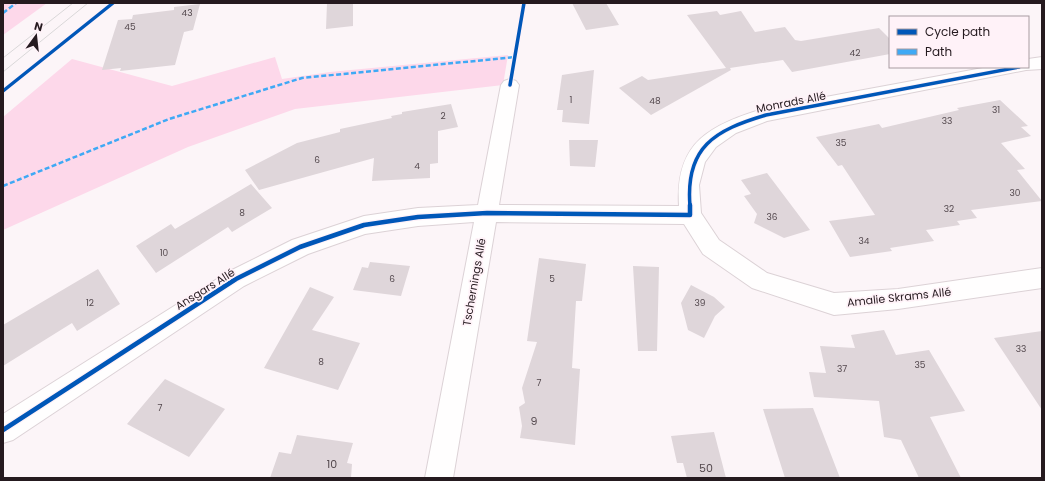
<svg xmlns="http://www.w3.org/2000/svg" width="1045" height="481" font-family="Poppins,sans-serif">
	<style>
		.green { fill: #fdd8ea }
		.building { fill: #dfd6da }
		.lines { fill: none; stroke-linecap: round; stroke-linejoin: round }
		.street-casing { stroke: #dcd2d6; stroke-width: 2 }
		.street { fill: #fffefe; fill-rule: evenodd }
		.tram { stroke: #dad8d9; stroke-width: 1 }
		.quiet { stroke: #3fa9f5; stroke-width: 2.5; stroke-dasharray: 5 2.5; stroke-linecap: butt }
		.cycleway-far1-casing { stroke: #fff2f8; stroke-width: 5.5 }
		.cycleway-casing { stroke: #fff2f8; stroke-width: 7 }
		.cycleway-far1 { stroke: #0057b8; stroke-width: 3.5 }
		.cycleway { stroke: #0057b8; stroke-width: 4.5 }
		.labels { text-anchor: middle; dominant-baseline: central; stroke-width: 3.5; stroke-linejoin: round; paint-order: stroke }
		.number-label { font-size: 9px; fill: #54494e }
		.street-label { font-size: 11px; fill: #251a1f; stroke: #fff2f8 }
		.near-number-label { font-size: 11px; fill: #54494e }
	</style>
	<rect width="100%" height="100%" fill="#fcf5f8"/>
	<path class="green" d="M3,3h44l-44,32z
		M508,55l-5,30 -208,24 -107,38 -185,83v-113l69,-58 100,27 103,-29 7,22 48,-7z"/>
	<path class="building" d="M327,3h26v23l-27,3z
		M572,3h34l13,22 -33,5z
		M200,4l-7,26 -9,2 -9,33 -55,6 1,-3 -19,2 16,-50 14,-1 1,-4 41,-5v-3z
		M717,11l3,4 21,-4 14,21 30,-5 10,13 6,1 78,-13 11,11v15l-98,18 -9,-12 -53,8 1,2 -80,45 -32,-27 23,-12 6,4 78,-12 -39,-53z
		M594,70l-5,54 -27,-2 1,-12h-6l5,-35z
		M1000,100l28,26 -7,1 10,9 -30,7 24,26 -8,1 25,31 -71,9 6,8 -20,3 3,4 -34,5 8,11 -44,7 2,3 -42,6 -21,-36 46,-6 -33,-50 -4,1 -22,-29 63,-13 3,4 77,-18 -2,-2z
		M451,104l7,23 -20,4v32l-8,1v14l-58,3 2,-23 -115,32 -14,-20 52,-27 43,-11v-3l52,-11 -1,-2 11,-2v-2z
		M569,140h29l-3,27 -25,-1z
		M767,173l43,57 -26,8 -30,-15 3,-9 -13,-18 7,-2 -10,-14z
		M251,184l21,24 -40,24 -4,-5 -72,46 -20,-27 35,-22 4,5z
		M539,258l47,6 -4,37h-6l-4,67 8,1 -5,76 -55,-7 2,-12 -3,-19 6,-4 -3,-15 15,-46 -10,-1z
		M370,262l40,4 -9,30 -48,-6 9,-23 6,1z
		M633,266l26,1 -2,84h-19z
		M98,269l22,35 -43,27 -5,-8 -69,43v-41z
		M691,285l23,12 11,10 -10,9 -11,22 -16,-8 -7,-27z
		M310,287l24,10 -22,33 48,13 -22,47 -74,-22z
		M884,330l12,25 33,-5 36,61 -35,6 31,61h-42l-18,-38 -17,-3 -5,-36 -65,-4 -5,-25 17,1 -6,-27 35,2 -4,-13z
		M1042,331v79l-48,-72z
		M165,379l60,30 -36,48 -62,-33z
		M813,408l27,70h-55l-22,-69z
		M714,432l12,46h-39l-4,-15h-6l-6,-27z
		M297,435l56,8 -6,20 5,1 -1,14h-81l9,-26 12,2z"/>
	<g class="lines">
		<defs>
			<path id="street" d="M1042,57v12l-16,1 -259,51 -31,12 -20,14 -11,15 -6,23 2,28 18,27 48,33 67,20 64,-4 144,-21v20l-144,21 -64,6 -82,-27 -49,-34 -19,-30 -188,-2 -43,256h-28l49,-256 -56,4 -53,8 -57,20 -64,32 -231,154 -10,3v-29l225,-142 64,-32 72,-24 54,-8 60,-3 23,-120 3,-4 6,-2 6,2 3,4 -20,120 180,1c-4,-65 32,-81 87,-98l222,-41h40v-8z"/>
		</defs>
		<use href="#street" class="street-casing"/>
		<use href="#street" class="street"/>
		<path class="tram" d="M3,58l70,-55
			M3,72l85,-69"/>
		<path class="quiet" d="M3,13l13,-10
			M3,186l166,-67 133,-41 213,-21"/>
		<defs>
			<path id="cycleway-far1" d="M510,85l14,-82
				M3,91l110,-88
				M690,206c-5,-59 25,-76 76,-91l253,-48"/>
			<path id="cycleway" d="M3,430l233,-151 64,-32 64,-22 54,-8 69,-4 203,2v-10"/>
		</defs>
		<use href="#cycleway-far1" class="cycleway-far1-casing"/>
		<use href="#cycleway" class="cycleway-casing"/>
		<use href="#cycleway-far1" class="cycleway-far1"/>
		<use href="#cycleway" class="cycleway"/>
	</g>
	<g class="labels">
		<g class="number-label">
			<text x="187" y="13">43</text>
			<text x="130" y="27">45</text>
			<text x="855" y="53">42</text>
			<text x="571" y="100">1</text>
			<text x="655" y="101">48</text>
			<text x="996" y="110">31</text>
			<text x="443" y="116">2</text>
			<text x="947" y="121">33</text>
			<text x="841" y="143">35</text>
			<text x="317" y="160">6</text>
			<text x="417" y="166">4</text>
			<text x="1015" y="193">30</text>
			<text x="949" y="209">32</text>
			<text x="242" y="213">8</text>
			<text x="772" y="217">36</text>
			<text x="864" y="241">34</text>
			<text x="164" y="253">10</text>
			<text x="392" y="279">6</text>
			<text x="552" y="279">5</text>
			<text x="90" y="303">12</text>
			<text x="700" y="303">39</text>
			<text x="1021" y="349">33</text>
			<text x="321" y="362">8</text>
			<text x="920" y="365">35</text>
			<text x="842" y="369">37</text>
			<text x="539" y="383">7</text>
			<text x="160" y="408">7</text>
		</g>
		<g class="street-label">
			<text transform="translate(791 102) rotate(-11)">Monrads Allé</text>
			<text transform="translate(474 282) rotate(-80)">Tschernings Allé</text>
			<text transform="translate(205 289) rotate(-32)">Ansgars Allé</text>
			<text transform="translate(899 297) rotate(-6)">Amalie Skrams Allé</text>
		</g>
		<g class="near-number-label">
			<text x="534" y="421">9</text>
			<text x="332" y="464">10</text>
			<text x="706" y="468">50</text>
		</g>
	</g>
	<rect width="1045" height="481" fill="none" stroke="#251a1f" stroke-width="8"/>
	<rect x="889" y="16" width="140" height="52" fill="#fff2f8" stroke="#a89ca1"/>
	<rect x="897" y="29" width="20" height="6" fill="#0057b8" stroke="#a89ca1"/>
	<text x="925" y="36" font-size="12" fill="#251a1f">Cycle path</text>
	<rect x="897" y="49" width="20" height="6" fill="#3fa9f5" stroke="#a89ca1"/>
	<text x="925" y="56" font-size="12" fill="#251a1f">Path</text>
	<g transform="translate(36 36) rotate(15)" stroke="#fff2f8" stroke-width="3" paint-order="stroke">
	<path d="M0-3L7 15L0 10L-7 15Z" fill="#251a1f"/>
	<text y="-6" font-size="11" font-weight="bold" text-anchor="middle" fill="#251a1f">N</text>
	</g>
</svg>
